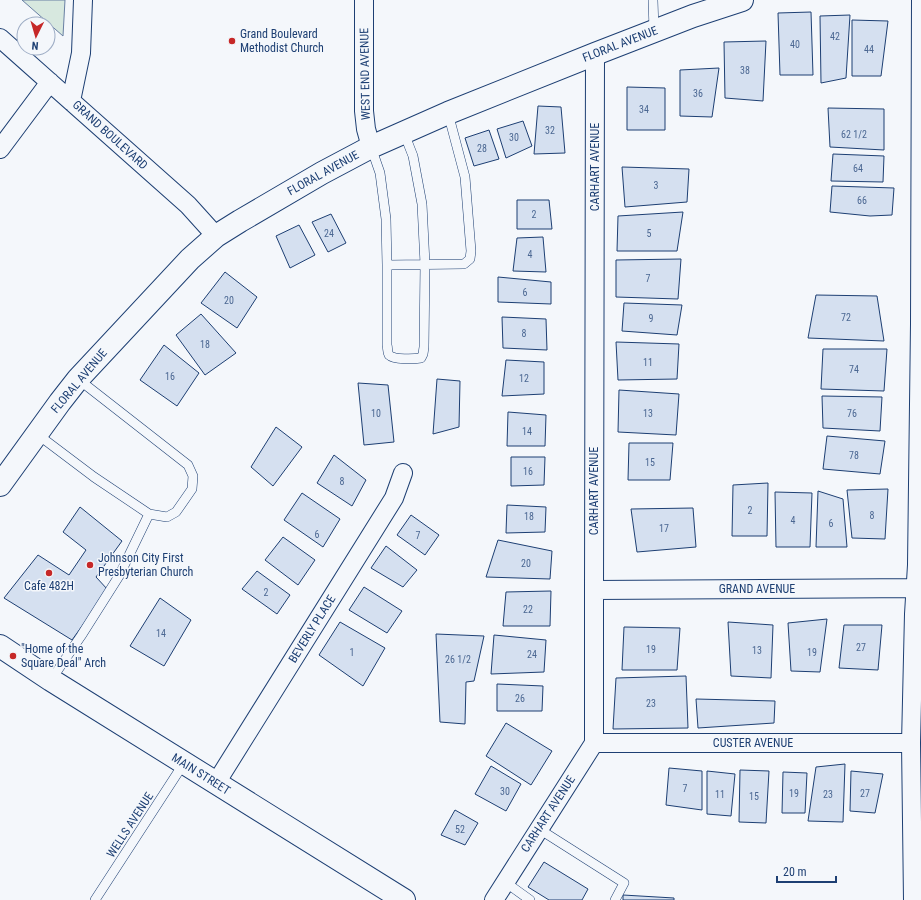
<svg xmlns="http://www.w3.org/2000/svg" width="921" height="900" font-family="'Roboto Condensed',sans-serif">
	<style>
		.green { fill: #d7e8df; stroke: #687fa3 }
		.building { fill: #d5e0f0; stroke: #1d3f73 }
		.lines { fill: none; stroke-linecap: round; stroke-linejoin: round }
		.lane-casing { stroke: #1d3f73; stroke-width: 10 }
		.street-casing { stroke: #1d3f73; stroke-width: 20 }
		.secondary-casing { stroke: #1d3f73; stroke-width: 24 }
		.primary-casing { stroke: #1d3f73; stroke-width: 24 }
		.lane { stroke: #f4f7fb; stroke-width: 9 }
		.street { stroke: #f4f7fb; stroke-width: 18 }
		.secondary { stroke: #f4f7fb; stroke-width: 22 }
		.primary { stroke: #f4f7fb; stroke-width: 22 }
		.poi-dot { fill: #c62828; stroke: #f4f7fb; stroke-width: 1.5 }
		.labels { text-anchor: middle; dominant-baseline: central; stroke-width: 3; stroke-linejoin: round; paint-order: stroke }
		.number-label { font-size: 10px; fill: #4b6792 }
		.poi-label { font-size: 12px; fill: #1d3f73; stroke: #f4f7fb; text-anchor: start }
		.street-label { font-size: 12px; fill: #1d3f73; stroke: #f4f7fb }
	</style>
	<rect width="100%" height="100%" fill="#f4f7fb"/>
	<path class="green" d="M22,0h43l-2,36z"/>
	<path class="building" d="M811,12l2,63h-33l-2,-62z
		M850,15l-4,63 -25,5 -1,-67z
		M852,20l36,1 -7,55h-29z
		M766,41l-3,60 -38,-3 -1,-56z
		M719,68l-7,49 -32,-1v-46z
		M627,87l38,1v42h-38z
		M538,106l23,1 4,46 -31,1z
		M828,108l56,1v41l-54,-3z
		M523,121l9,25 -26,12 -9,-29z
		M489,130l10,29 -25,7 -9,-28z
		M833,154l51,2 -1,26 -52,-1z
		M622,167l67,2 -2,33 -62,5z
		M832,186l62,2 -2,27 -22,1 -40,-4z
		M517,200h32l3,29h-35z
		M683,212l-6,39h-60l1,-35z
		M331,214l15,29 -18,9 -16,-30z
		M299,225l16,30 -25,13 -14,-32z
		M543,237l3,35 -33,-1 4,-33z
		M681,259l-3,40 -62,-2v-37z
		M225,272l32,25 -20,31 -36,-25z
		M498,277l53,5v22l-53,-2z
		M816,295l61,1 7,45 -76,-3z
		M624,303l58,2 -5,30 -55,-4z
		M201,314l35,39 -31,22 -29,-40z
		M502,317l44,2 1,31 -44,-2z
		M616,342l63,2 -2,35 -59,1z
		M164,345l35,28 -22,33 -37,-26z
		M823,349h64l-3,42 -63,-2z
		M506,360l38,2v32l-42,2z
		M437,379l23,2 -1,46 -26,7z
		M358,383l30,2 6,57 -30,3z
		M619,390l60,4 -3,41 -58,-3z
		M822,396l60,1 -2,34 -57,-3z
		M508,412l38,3 -1,31h-38z
		M276,427l26,20 -29,39 -22,-19z
		M827,436l58,5 -5,33 -57,-5z
		M629,443h44l-3,37h-42z
		M334,455l32,25 -14,26 -35,-23z
		M511,457h34l-1,28 -33,1z
		M768,483l-1,53h-35l1,-51z
		M888,489l-3,50 -33,-1 -5,-48z
		M818,491l25,8 4,48h-31z
		M775,492l37,1 -2,54h-34z
		M302,493l38,26 -17,28 -39,-27z
		M507,505l39,2 -1,25 -39,1z
		M80,507l42,34 -26,36 12,13 -36,50 -68,-42 34,-43 31,20 17,-25 -23,-18z
		M693,508l3,39 -59,5 -6,-43z
		M411,515l28,20 -14,20 -28,-20z
		M283,537l32,23 -17,25 -33,-25z
		M498,540l54,11 -2,28 -64,-2z
		M386,546l31,24 -14,17 -32,-19z
		M257,571l33,24 -13,19 -35,-25z
		M364,587l38,24 -15,22 -38,-23z
		M551,591l-1,35h-47l3,-34z
		M160,598l31,22 -27,46 -34,-20z
		M827,619l-7,53 -29,-1 -3,-48z
		M340,622l45,26 -22,38 -44,-31z
		M728,622l45,3 -2,53 -40,-2z
		M844,625h38l-4,45 -39,-2z
		M624,627l56,1 -3,42h-55z
		M436,634l48,2 -10,45 -8,1 -1,42 -25,-2z
		M494,635l52,5 -2,32 -53,2z
		M686,676l2,52 -75,1 3,-51z
		M497,684l46,2 -1,25h-45z
		M696,699l79,2 -1,22 -76,5z
		M506,723l46,28 -21,34 -45,-29z
		M845,764l-2,58 -35,-1 8,-54z
		M491,766l30,18 -15,27 -31,-17z
		M669,768l33,3v39l-36,-5z
		M740,770l29,1 -3,52 -27,-1z
		M707,771l28,3 -4,42 -24,-2z
		M851,771l32,3 -8,39 -25,-2z
		M783,772l24,1 -2,40h-23z
		M455,810l23,13 -13,22 -24,-10z
		M544,862l44,27 -6,11h-33l-21,-13z
		M623,895l51,3v2h-51z"/>
	<g class="lines">
		<defs>
			<path id="lane" d="M653,0l1,30
				M371,147l9,26 6,46 1,46v80c1,3 0,7 2,10 5,5 25,4 32,3l2,-4 1,-7 1,-83 -3,-60 -9,-48 -9,-23
				M387,265l77,-1 6,-5 1,-8 -6,-74 -17,-64
				M37,434l57,43 55,37 18,3 9,-5 16,-23 1,-13 -5,-11 -110,-86
				M51,680l30,-44 38,-60 30,-62
				M539,829l85,54 -9,17
				M505,882l25,18
				M95,900l89,-137"/>
			<path id="street" d="M364,0v111l2,18 5,18
				M0,38l188,167 28,31
				M71,101l10,-48 2,-53
				M0,149l50,-67
				M594,590l327,-2
				M594,743h317
				M216,783l178,-285 9,-25
				M494,900l100,-157v-153l1,-536
				M913,900l-2,-157 3,-129 3,-49 3,-241 1,-324"/>
			<path id="secondary" d="M0,485l60,-83 18,-23 112,-120 26,-23 24,-15 82,-48 49,-26 77,-34 147,-59 98,-38 49,-16"/>
			<path id="primary" d="M0,646l51,34 353,220"/>
		</defs>
		<use href="#lane" class="lane-casing"/>
		<use href="#street" class="street-casing"/>
		<use href="#secondary" class="secondary-casing"/>
		<use href="#primary" class="primary-casing"/>
		<use href="#lane" class="lane"/>
		<use href="#street" class="street"/>
		<use href="#secondary" class="secondary"/>
		<use href="#primary" class="primary"/>
	</g>
	<g class="poi-dot">
		<circle cx="232" cy="41" r="4"/>
		<circle cx="90" cy="565" r="4"/>
		<circle cx="49" cy="573" r="4"/>
		<circle cx="13" cy="656" r="4"/>
	</g>
	<g class="labels">
		<g class="number-label">
			<text x="835" y="36">42</text>
			<text x="795" y="44">40</text>
			<text x="869" y="49">44</text>
			<text x="745" y="70">38</text>
			<text x="698" y="93">36</text>
			<text x="644" y="109">34</text>
			<text x="550" y="130">32</text>
			<text x="854" y="134">62 1/2</text>
			<text x="514" y="137">30</text>
			<text x="482" y="148">28</text>
			<text x="858" y="168">64</text>
			<text x="656" y="185">3</text>
			<text x="862" y="200">66</text>
			<text x="534" y="214">2</text>
			<text x="329" y="233">24</text>
			<text x="649" y="233">5</text>
			<text x="530" y="254">4</text>
			<text x="648" y="278">7</text>
			<text x="525" y="292">6</text>
			<text x="229" y="300">20</text>
			<text x="846" y="317">72</text>
			<text x="651" y="318">9</text>
			<text x="524" y="333">8</text>
			<text x="205" y="344">18</text>
			<text x="648" y="362">11</text>
			<text x="854" y="369">74</text>
			<text x="170" y="376">16</text>
			<text x="524" y="378">12</text>
			<text x="376" y="413">10</text>
			<text x="648" y="413">13</text>
			<text x="852" y="413">76</text>
			<text x="527" y="431">14</text>
			<text x="854" y="455">78</text>
			<text x="650" y="462">15</text>
			<text x="528" y="471">16</text>
			<text x="342" y="481">8</text>
			<text x="750" y="510">2</text>
			<text x="872" y="515">8</text>
			<text x="529" y="516">18</text>
			<text x="793" y="520">4</text>
			<text x="831" y="523">6</text>
			<text x="664" y="528">17</text>
			<text x="317" y="534">6</text>
			<text x="418" y="535">7</text>
			<text x="526" y="563">20</text>
			<text x="266" y="592">2</text>
			<text x="528" y="609">22</text>
			<text x="161" y="633">14</text>
			<text x="861" y="647">27</text>
			<text x="651" y="649">19</text>
			<text x="757" y="650">13</text>
			<text x="352" y="652">1</text>
			<text x="812" y="652">19</text>
			<text x="532" y="654">24</text>
			<text x="458" y="659">26 1/2</text>
			<text x="520" y="698">26</text>
			<text x="651" y="703">23</text>
			<text x="685" y="788">7</text>
			<text x="505" y="791">30</text>
			<text x="794" y="793">19</text>
			<text x="865" y="793">27</text>
			<text x="720" y="794">11</text>
			<text x="828" y="794">23</text>
			<text x="754" y="796">15</text>
			<text x="460" y="829">52</text>
		</g>
		<g class="poi-label">
			<text x="240" y="34">Grand Boulevard<tspan x="240" dy="14">Methodist Church</tspan></text>
			<text x="98" y="558">Johnson City First<tspan x="98" dy="14">Presbyterian Church</tspan></text>
			<text x="49" y="586" text-anchor="middle">Cafe 482H</text>
			<text x="21" y="649">"Home of the<tspan x="21" dy="14">Square Deal" Arch</tspan></text>
		</g>
		<g class="street-label">
			<text transform="translate(620 44) rotate(-21)">FLORAL AVENUE</text>
			<text transform="translate(365 74) rotate(-91)">WEST END AVENUE</text>
			<text transform="translate(110 135) rotate(42)">GRAND BOULEVARD</text>
			<text transform="translate(595 167) rotate(-90)">CARHART AVENUE</text>
			<text transform="translate(323 173) rotate(-29)">FLORAL AVENUE</text>
			<text transform="translate(79 381) rotate(-50)">FLORAL AVENUE</text>
			<text transform="translate(594 491) rotate(-90)">CARHART AVENUE</text>
			<text x="757" y="589">GRAND AVENUE</text>
			<text transform="translate(312 629) rotate(-58)">BEVERLY PLACE</text>
			<text x="753" y="743">CUSTER AVENUE</text>
			<text transform="translate(201 774) rotate(32)">MAIN STREET</text>
			<text transform="translate(548 814) rotate(-57)">CARHART AVENUE</text>
			<text transform="translate(130 825) rotate(-57)">WELLS AVENUE</text>
		</g>
	</g>
	<g transform="translate(36 36) rotate(185)"><circle r="19" fill="#f4f7fb" stroke="#9eadc5"/>
	<path d="M0-3L7 15L0 10L-7 15Z" fill="#c62828"/>
	<text y="-6" font-size="11" font-weight="bold" text-anchor="middle" fill="#1d3f73">N</text>
	</g>
	<path d="M777 876v6h59v-6" fill="none" stroke="#1d3f73" stroke-width="2"/>
	<text x="783" y="876" font-size="12" fill="#1d3f73" stroke="#f4f7fb" stroke-width="3" paint-order="stroke">20 m</text>
</svg>
